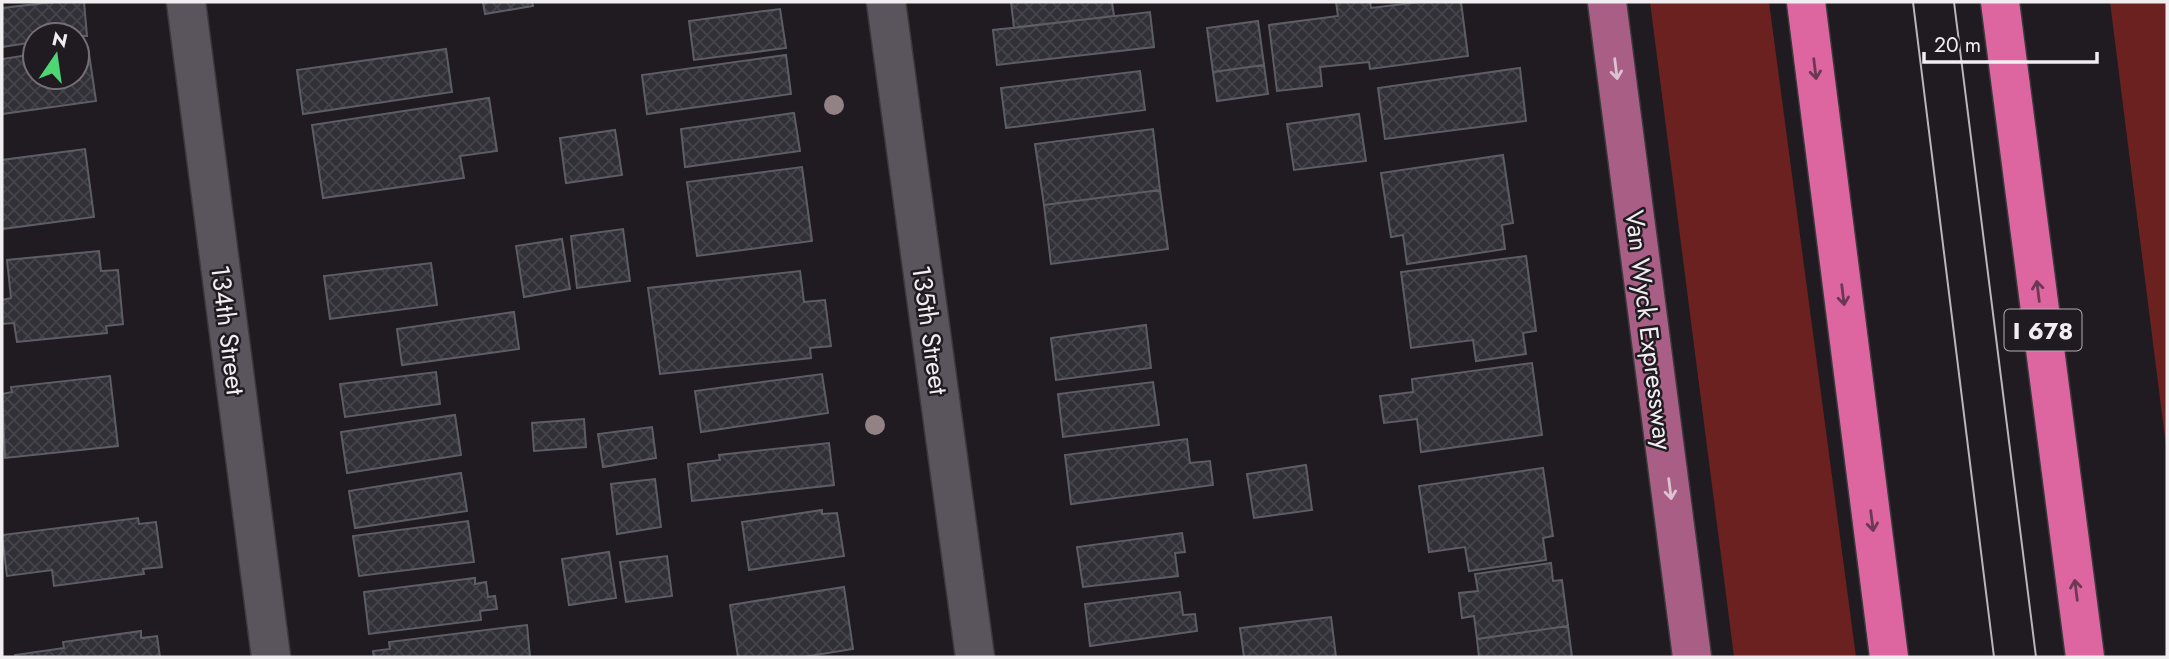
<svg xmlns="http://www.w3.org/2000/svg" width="2169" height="659" font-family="Jost,sans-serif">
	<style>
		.green { fill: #6b2120 }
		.building { fill: url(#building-cross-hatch); stroke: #5d5e65; stroke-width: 2 }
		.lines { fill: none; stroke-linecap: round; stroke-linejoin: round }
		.minor-casing { stroke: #3c393d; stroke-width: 41 }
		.major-casing { stroke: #3c393d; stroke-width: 41 }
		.highway-casing { stroke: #3c393d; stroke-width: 41 }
		.minor { stroke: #5a555c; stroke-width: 38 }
		.major { stroke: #a95f85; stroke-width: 38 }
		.highway { stroke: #dd66a1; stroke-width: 38 }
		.tram { stroke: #bab7bb; stroke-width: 2 }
		.tree { fill: #928284 }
		.oneway { stroke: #dbc3d1 }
		.oneway2 { stroke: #6b3954 }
		.labels { text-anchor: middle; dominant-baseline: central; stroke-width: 5; stroke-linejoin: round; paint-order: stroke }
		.shield { fill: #1f1b20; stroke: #b2afb3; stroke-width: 2 }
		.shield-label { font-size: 24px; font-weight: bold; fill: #f1eef2 }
		.street-label { font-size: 26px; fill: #f1eef2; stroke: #1f1b20 }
	</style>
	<defs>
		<pattern id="building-cross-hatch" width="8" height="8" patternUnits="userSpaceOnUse" patternTransform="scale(1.75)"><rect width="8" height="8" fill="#303036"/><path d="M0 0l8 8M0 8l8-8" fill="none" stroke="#44444a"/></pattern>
	</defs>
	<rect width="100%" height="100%" fill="#1f1b20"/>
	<path class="green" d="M1650,2h119l87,655h-122z
		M2110,2h57v452z"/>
	<path class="building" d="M55,2h29l3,34 -52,-1v7l-33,5v-39z
		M483,2h49l1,4 -48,8z
		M1011,2h101l2,14 -100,12z
		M1336,2h34l1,6 49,-6h41l7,54 -98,13 -1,-7 -49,5 2,19 -45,5 -8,-66 69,-9z
		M780,9l6,39 -92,12 -5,-39z
		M1150,12l4,35 -157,18 -4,-35z
		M1258,21l6,44 -51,7 -6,-44z
		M88,47l8,54 -94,13v-55l33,-5v23h42v-29z
		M446,49l6,43 -149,22 -6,-44z
		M786,55l5,39 -144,20 -5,-39z
		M1264,65l4,29 -51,7 -4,-29z
		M1520,68l6,53 -141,18 -7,-51z
		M1140,71l5,39 -139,18 -5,-40z
		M489,98l8,53 -37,5 4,22 -141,20 -11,-73z
		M794,113l6,38 -115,16 -4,-38z
		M1359,114l7,47 -72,9 -7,-46z
		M1153,129l7,61 -116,15 -9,-61z
		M615,130l7,45 -56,8 -6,-45z
		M85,149l9,68 -92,12v-69z
		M1503,155l10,68 -11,2 3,24 -98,15 -4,-29 -12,2 -10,-64z
		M802,167l10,74 -115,15 -10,-74z
		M1160,190l8,59 -117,15 -7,-59z
		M623,229l7,52 -53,7 -6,-52z
		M562,239l8,50 -46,8 -8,-51z
		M99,251l2,20 17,-1 5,54 -17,2 1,7 -90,9 -3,-19 -12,1v-24l9,-2 -4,-38z
		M1526,256l10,75 -13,2 3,21 -50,7 -3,-21 -62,8 -10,-76z
		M431,263l6,42 -107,14 -6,-43z
		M800,271l4,31 21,-2 6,46 -21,2 1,10 -151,16 -12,-86z
		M514,312l5,37 -117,16 -5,-36z
		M1146,325l5,43 -95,12 -5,-42z
		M1532,363l10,72 -121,17 -4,-33 -33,4 -4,-27 33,-4 -1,-13z
		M436,372l4,32 -95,13 -5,-33z
		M822,374l6,39 -127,19 -6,-41z
		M110,376l8,70 -113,12 -3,-64 10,-2 -1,-5z
		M1153,382l6,43 -96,12 -5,-43z
		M455,415l6,40 -114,18 -6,-41z
		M584,419l2,28 -52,4 -2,-28z
		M652,427l4,31 -53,9 -5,-33z
		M1187,439l3,24 20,-2 3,24 -142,19 -6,-49z
		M829,443l5,42 -142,16 -4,-37 32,-4 -1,-5z
		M1306,465l6,45 -58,8 -7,-44z
		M1543,468l10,68 -10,2 3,22 -77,11 -4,-24 -36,5 -10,-66z
		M461,473l6,38 -112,17 -6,-37z
		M655,479l6,48 -44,7 -6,-50z
		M822,510v4l15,-1 7,43 -95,14 -7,-48z
		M138,518l1,6 17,-2 6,45 -19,2 1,5 -90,12 -2,-16 -45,6 -5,-41z
		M468,521l6,41 -115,14 -6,-40z
		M1182,533l3,19 -10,1 3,23 -95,11 -6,-40z
		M609,552l7,46 -47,7 -7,-46z
		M667,556l5,40 -46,6 -6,-40z
		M1551,563l2,18 9,-1 6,46 -91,13 -3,-23 -12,2 -3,-25 19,-2 -3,-17z
		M475,578v6l11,-2 2,15 7,-1 2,13 -17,2 1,9 -112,14 -5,-42z
		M844,587l9,62 -50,8h-65l-8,-52z
		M1180,592l3,23 12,-1 2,17 -107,15 -5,-42z
		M1331,617l5,40h-92l-4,-29z
		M527,625l3,32h-156l-1,-6 17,-2 -1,-7z
		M1568,626l4,31h-93l-2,-18z
		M141,631v7l16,-2 3,21h-145v-2l49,-7 -1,-6z"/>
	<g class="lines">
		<defs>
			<path id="minor" d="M186,2l85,655
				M886,2l89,655"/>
			<path id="major" d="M1607,2l85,655"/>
			<path id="highway" d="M1806,2l83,655
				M2000,2l85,655"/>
		</defs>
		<use href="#minor" class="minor-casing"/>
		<use href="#major" class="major-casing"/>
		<use href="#highway" class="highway-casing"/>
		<use href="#minor" class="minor"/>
		<use href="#major" class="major"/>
		<use href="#highway" class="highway"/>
		<path class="tram" d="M1913,2l81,655
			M1954,2l82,655"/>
	</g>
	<g class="tree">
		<circle cx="834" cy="105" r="10"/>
		<circle cx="875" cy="425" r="10"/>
	</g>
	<defs><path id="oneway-shaft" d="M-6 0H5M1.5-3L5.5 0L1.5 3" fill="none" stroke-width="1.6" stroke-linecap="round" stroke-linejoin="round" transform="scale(1.75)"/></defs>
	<g class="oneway">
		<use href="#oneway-shaft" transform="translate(1616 69) rotate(83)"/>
		<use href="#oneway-shaft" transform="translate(1670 489) rotate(83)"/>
	</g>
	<g class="oneway2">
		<use href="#oneway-shaft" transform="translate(1815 69) rotate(83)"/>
		<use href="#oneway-shaft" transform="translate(2038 291) rotate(-97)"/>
		<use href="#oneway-shaft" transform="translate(1843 295) rotate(83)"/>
		<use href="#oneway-shaft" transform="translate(1872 521) rotate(83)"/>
		<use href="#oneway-shaft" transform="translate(2076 590) rotate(-97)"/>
	</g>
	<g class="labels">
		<rect class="shield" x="2004.5" y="309.5" width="77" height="41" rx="5"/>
		<g class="shield-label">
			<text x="2043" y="330">I 678</text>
		</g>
		<g class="street-label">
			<text transform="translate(228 330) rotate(83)">134th Street</text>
			<text transform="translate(930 330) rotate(82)">135th Street</text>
			<text transform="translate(1649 330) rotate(83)">Van Wyck Expressway</text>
		</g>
	</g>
	<rect width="2169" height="659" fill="none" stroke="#f1eef2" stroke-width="7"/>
	<g transform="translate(56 56) rotate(13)"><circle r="33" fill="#1f1b20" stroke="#736f74" stroke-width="2"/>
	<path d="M0-5L12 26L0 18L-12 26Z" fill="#4ed675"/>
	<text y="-10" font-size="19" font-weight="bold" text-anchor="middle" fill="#f1eef2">N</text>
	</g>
	<path d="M1924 52v10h173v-10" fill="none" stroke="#f1eef2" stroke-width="3.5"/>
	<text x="1934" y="52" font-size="21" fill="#f1eef2" stroke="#1f1b20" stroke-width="5" paint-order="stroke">20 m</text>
</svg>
